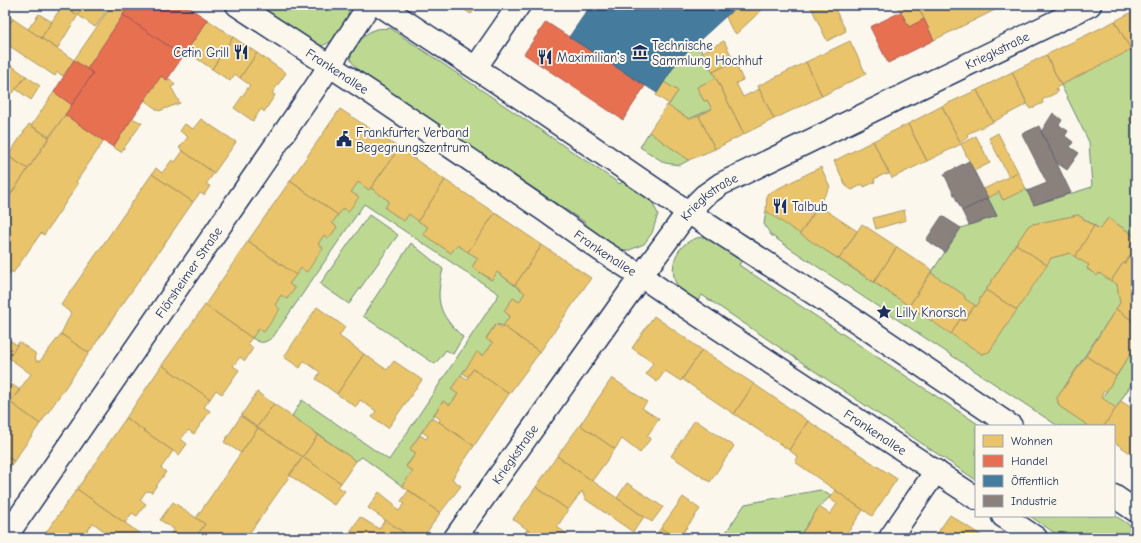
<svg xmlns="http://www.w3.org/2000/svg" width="1141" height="543" font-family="'Comic Neue',sans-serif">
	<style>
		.green { fill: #bdd991; stroke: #6c8478 }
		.homes { fill: #e9c46a; stroke: #ab9766 }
		.shops { fill: #e76f51; stroke: #aa5c55 }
		.public { fill: #457b9d; stroke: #38648a }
		.industry { fill: #8a817c; stroke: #696873 }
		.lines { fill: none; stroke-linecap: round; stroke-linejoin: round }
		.minor-casing { stroke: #1b2f5e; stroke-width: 25 }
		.minor { stroke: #fbf7ec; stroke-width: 22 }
		.labels { text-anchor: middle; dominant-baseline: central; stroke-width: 4; stroke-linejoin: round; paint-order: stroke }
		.poi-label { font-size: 13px; fill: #1b2f5e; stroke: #fbf7ec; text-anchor: start }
		.street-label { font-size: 13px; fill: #1b2f5e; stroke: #fbf7ec }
	</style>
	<rect width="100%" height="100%" fill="#fbf7ec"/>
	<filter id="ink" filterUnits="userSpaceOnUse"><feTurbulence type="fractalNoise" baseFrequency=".025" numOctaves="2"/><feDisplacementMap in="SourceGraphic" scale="8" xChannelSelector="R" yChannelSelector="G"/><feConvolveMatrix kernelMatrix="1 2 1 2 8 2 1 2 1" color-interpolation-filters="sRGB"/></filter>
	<g filter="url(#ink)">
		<path class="green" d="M258,5h90c0,4 1,9 0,13 -2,14 -22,32 -37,28 -7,-2 -15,-9 -22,-13l3,-5z
			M390,28l230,156 5,-7 23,17 10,20 -6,19 -8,11 -17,7 -16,-2 -28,-19 3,-7 -226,-150 -10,-14c3,-12 14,-27 27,-30 3,-1 9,0 13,-1z
			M697,43l19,35 -19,9 7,14 3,-1 5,9 -23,10 -21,-13 10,-15 -14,-9 14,-22z
			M1136,47v64l-7,9 7,6v126l-7,-5 6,-11 -27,-18 -8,11 -22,-14 -49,10 -50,75 1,1 -4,6 -11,-8 -1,-4 -33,-22 30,-45 36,-12 -9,-18 11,-6 4,8 23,-11 8,16 58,-18 -3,-45 -28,-57z
			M649,132l40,28 -9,5 -15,-2 -25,-16z
			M358,182l11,8 2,-2 18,13 -4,7 19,13 5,-7 19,13 -5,7 28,19 6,-8 21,13 -6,9 19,13 6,-8 28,21 -6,9 -6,-4 -9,13 6,5 -7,10 -7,-2 -10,14 7,5 -10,13 -6,-3 -26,36 7,5 -8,11 -7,-4 -33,48 6,4 -10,13 7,5 -11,15 -40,-29 -6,4 -64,-45 10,-16 87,60 110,-166 -135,-90 -91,133c-10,7 -11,7 -21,1l7,-10 5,4 15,-23 -4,-4 6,-10 6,4 8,-11 -6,-4 12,-16 6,3 16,-23 -5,-4 6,-9 5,3 8,-11 -5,-4 11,-15 5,4 10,-15 -7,-5z
			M766,211l216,143 7,-2 62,-94 19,-5 19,12 -2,4 10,6 2,-2 18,11 3,19 -63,95 2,8 30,20h-31l-267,-177 -20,-14 -7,-11z
			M369,215l29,20 -49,69 -29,-20z
			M715,237l29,19 -5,9 242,161h-5v54l-274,-185 -6,8c-4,-3 -11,-6 -15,-10 -14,-19 -9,-48 16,-55 5,-2 12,-1 18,-1z
			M411,243l32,26c-8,32 -5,45 20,68l-10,17 -7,-4 -11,14 -72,-48z
			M1136,346v31l-20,31 -14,-10z
			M820,490l11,6 -12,11 -21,31h-76l23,-34z
			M1114,515l22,14v9h-74l-32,-22h84z"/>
		<path class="homes" d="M62,5h23l-7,10z
			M85,5h21l-2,3 1,5 -10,14 -17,-12z
			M112,5h4l8,6 -1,4 -36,54 -13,-9z
			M116,5h12l-4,6z
			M457,5h21l-7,9z
			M738,5h29l-31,29 -5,-6 -5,-11z
			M810,5h23l13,26 -19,10z
			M894,5h23l7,14 -15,8 -10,-19 -4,-1z
			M917,5h81l1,3 -65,32z
			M62,6l16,9 -21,34 -16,-11z
			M1136,10v37l-5,3 -16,-29z
			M5,13l8,6 -8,11z
			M39,14l13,8 -11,16 -13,-9z
			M13,19l61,41 -11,16 -6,-4 -2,4 -50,-33v-13z
			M208,20l25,17 -21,32 -26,-18z
			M1115,21l16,29 -70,35 -15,-30z
			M233,37l24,16 -17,25 -5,-4 -5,7 -18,-12z
			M724,41l10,20 -21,11 -11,-20z
			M850,41l16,33 -44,22 -16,-34z
			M257,53l29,20 -14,20 3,2 -11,17 -3,-3 -8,12 -19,-13 16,-23 -10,-7z
			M1046,55l15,30 -5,3 2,4 -16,8 1,3 -13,6 -18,-37z
			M5,61l21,15 -13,17 -8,-6z
			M734,61l9,19 -7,3 7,14 16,-8 15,30 -30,15 -31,-62z
			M806,62l16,34 -48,23 -16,-33z
			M1012,72l15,32 -34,18 -16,-32z
			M26,76l14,10 -9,14 -15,-11z
			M161,76l6,4 3,-1 5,6 -4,2 9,16 -21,8 -15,-11z
			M716,78l28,56 -29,15 -16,-33 13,-7 -5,-9 -3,1 -7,-14z
			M664,82l14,9 -9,13 -13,-9z
			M977,90l16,32 -26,12 1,3 -8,5 -18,-36z
			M54,92l18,13 -23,32 -18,-11z
			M667,105l22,14 10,-3 16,33 -26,11 -40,-28z
			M942,106l19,38 -34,17 -19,-37z
			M340,109l59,39 -30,42 -11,-8 -7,10 8,5 -11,15 -5,-4 -5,7 -48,-34z
			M1136,111v15l-7,-6z
			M65,115l39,26 -28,41 2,2 -34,51 -3,-2 -28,40 -2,-2 -6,9v-77z
			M132,118l10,5 -21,29 -8,-5z
			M201,119l35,23 -22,31 -35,-25 9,-11 -8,-6 5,-7 8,5z
			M29,124l20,13 -21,32 -20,-13z
			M908,124l19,37 -35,17 -19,-37z
			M998,133l20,39 -9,5 -20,-39z
			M976,136l14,27 -16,8 -13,-27z
			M873,141l16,33 -3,1 -1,-1 -11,5 1,3 -11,5 -1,-3 -11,6 -6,-4 -12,-25z
			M399,148l46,32 -27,41 -9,-7 -5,7 -19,-13 4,-7 -18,-13z
			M183,151l31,22 -8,11 4,2 -6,9 -4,-2 -7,9 -41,-28 4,-6 6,5 10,-13 3,2z
			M8,156l20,13 -23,33v-42z
			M821,167l9,20 -30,47 -34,-23 1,-17z
			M1018,172l8,17 -23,11 -4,-8 -11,6 -4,-9z
			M152,174l41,28 -104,151 -28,-19 10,-21 -10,-8z
			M445,180l50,33 -27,39 -11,-7 -6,8 -28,-19 5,-7 -10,-6z
			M290,181l48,34 -6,8 5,4 -8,11 -5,-3 -6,9 5,4 -16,24 -6,-4 -5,7 -48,-34z
			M819,206l38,25 -18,28 -39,-25z
			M904,210l2,10 -30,9 -3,-11z
			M495,213l47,32 -27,40 -18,-13 -5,8 -20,-13 6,-9 -10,-6z
			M1078,215l16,11 -19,31 -5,-4 -19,5 -4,7 -31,-21 13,-19z
			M1108,218l28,19 -7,10 5,3 -10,14 -1,-1 -12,18 -12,-8 -2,3 -10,-8 2,-3 -14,-8 19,-31 6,3z
			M862,224l35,23 -23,35 -35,-23z
			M248,241l48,34 -7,9 6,4 -8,11 -6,-4 -6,10 5,4 -16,23 -5,-4 -7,10 -47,-33z
			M1016,244l31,21 -30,45 -31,-20z
			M542,245l49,33 -51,74 -37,-26 7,-10 -6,-5 9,-13 6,4 6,-9 -10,-8z
			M897,247l35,23 -23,36 -35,-24z
			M1134,250l2,2v71l-20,-14 4,-6 -3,-19 -6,-3 12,-18 1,1z
			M931,273l33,22 1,4 10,6 -11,16 -4,-2 -9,15 -42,-28z
			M986,290l31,20 -28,42 -7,2 -31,-20 9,-15 4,2 11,-16 1,2 4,-6 -1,-1z
			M205,305l47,33 -5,6 6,4 -8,13 -5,-4 -7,9 6,4 -17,24 -6,-4 -6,9 -48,-34z
			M317,307l28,20 -6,9 25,18 -27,40 -21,-15 4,-7 -16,-11 -4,7 -16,-11z
			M1116,309l20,14v23l-20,30 -30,-20z
			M654,316l48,34 -21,31 -16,-10 -8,11 -11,-8 7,-11 -21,-15z
			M496,324l6,4 1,-2 37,26 -31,42 -36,-25 -5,8 -5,-4 14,-21 6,4 10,-13 -7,-4z
			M61,334l28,19 -49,71 -30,-22 21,-28 -22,-16 10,-16 16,11 1,8h4z
			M5,337l12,8 -8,13 -4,-3z
			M702,350l52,34 -20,30 -52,-35z
			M364,354l23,16 7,-9 28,19 -34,48 -16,-11 4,-6 -16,-11 -4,7 -19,-13z
			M1086,356l30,20 -10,16 -2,-1 -3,6 15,11 -12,18h-15l-30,-20 -2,-8z
			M162,365l48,34 -6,8 6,4 -16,23 -6,-4 -7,9 6,5 -8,11 -53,-37z
			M473,369l36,25 -35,52 -35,-24 1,-3 -6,-4 9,-14 7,4 8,-11 -7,-5 10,-14 6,4z
			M612,378l35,24 -5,6 17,11 -12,17 4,2 -11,15 -18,-14 -7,10 -35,-24z
			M5,380l15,10 -10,12 -5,-4z
			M754,384l54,37 -19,29 -55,-36z
			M257,392l17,12 -17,23 -16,-11z
			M1121,401l15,10v46l-22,-15v-16h-10z
			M10,402l30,22 -26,37 -9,-6v-47z
			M274,404l44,31 -15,22 -46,-30z
			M241,416l17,12 -17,25 -17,-11z
			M126,418l47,33 -12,17 5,4 -14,20 -6,-1 -6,9 6,4 -9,12 -5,-3 -7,10 -48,-34z
			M431,418l8,4 35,24 -22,33 9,7 -21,27 -38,-27 11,-15 -7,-4 10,-14 -6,-4 10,-14 6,4 2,-3 -6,-4z
			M695,420l39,26 -24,36 -39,-26z
			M808,421l89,58 -25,37 -77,-54 3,-5 -9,-7z
			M580,425l35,24 -23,32 -35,-25z
			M258,428l45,29 -57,81h-51l10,-14 -9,-6z
			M318,435l38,26 -15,22 -38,-26z
			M5,456l9,5 -9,13z
			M557,456l87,61 -11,15 -48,-33 -3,-8 -14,19 -32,-23z
			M303,457l38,26 -3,4 7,4 -11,14 -45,-30z
			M627,483l36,24 -11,15 -35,-24z
			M536,487l32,23 -11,17 16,11h-34l-26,-19z
			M77,489l68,48v1h-31l-21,-15 -11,15h-40z
			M409,490l31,23 -17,25h-11l-44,-30 11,-16 15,12 1,4 4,3 5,-7 -3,-3z
			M835,490l28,20 -19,28h-45l20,-31 11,7 7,-10 -8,-6z
			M683,497l17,12 -21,29h-4l-14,-10z
			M173,502l32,22 -10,14h-27l6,-9 -14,-9z
			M950,515l35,23h-51z
			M360,517l19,12 6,-9 27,18h-66z
			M661,528l14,10h-21z
			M527,530l12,8h-18z"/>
		<path class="shops" d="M128,5h57l23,15 -25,36 -60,-41z
			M901,12l8,15 15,-8 10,21 -46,23 -18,-36z
			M123,15l60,41 -16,24 -6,-4 -48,71 -48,-32 28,-42 -6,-4z
			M546,22l99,64 -22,34 -99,-66z
			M74,60l19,13 -21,32 -18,-13z"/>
		<path class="public" d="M591,5h145l1,1 -59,54 -21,33 -88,-56z"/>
		<path class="industry" d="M1053,113l9,7 -3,5 9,6 -3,5 8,6 -3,5 9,6 -12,17 -10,-7 -16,-31z
			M1039,126l32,67 -37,12 -7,-14 20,-8 -25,-49z
			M969,161l19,37 -26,13 -18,-37z
			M988,198l9,18 -28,9 -7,-14z
			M942,216l19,12 -16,24 -19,-12z"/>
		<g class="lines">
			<defs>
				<g id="minor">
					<path id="s1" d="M237,5l136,89 171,116 58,41 39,25 42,29 293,193"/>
					<path d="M380,5l132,87 176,120 162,105 161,109"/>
					<path d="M476,67l43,-62"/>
					<path d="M1114,496l22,15"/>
					<path d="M1003,516l33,22"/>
					<path id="s2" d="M5,538l310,-450 54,-83"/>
					<path id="s3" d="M455,538l186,-262 47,-64 16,-16 17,-12 27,-13 342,-166"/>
					<path d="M890,538l46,-67"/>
				</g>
			</defs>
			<use href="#minor" class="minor-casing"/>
			<use href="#minor" class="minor"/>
		</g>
	</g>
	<defs>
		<symbol id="restaurant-bare" viewBox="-9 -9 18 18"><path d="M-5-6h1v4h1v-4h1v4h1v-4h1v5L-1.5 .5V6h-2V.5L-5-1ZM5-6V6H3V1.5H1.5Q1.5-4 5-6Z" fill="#1b2f5e" stroke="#fbf7ec" stroke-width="2.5" paint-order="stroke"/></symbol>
		<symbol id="museum-bare" viewBox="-9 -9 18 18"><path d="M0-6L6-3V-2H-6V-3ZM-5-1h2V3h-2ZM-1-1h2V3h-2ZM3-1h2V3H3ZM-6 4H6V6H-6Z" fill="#1b2f5e" stroke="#fbf7ec" stroke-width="2.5" paint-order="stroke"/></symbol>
		<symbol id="civic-bare" viewBox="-9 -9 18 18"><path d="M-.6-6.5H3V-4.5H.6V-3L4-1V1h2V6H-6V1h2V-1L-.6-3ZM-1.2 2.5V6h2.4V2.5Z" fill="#1b2f5e" stroke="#fbf7ec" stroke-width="2.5" paint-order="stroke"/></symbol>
		<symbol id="sight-bare" viewBox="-9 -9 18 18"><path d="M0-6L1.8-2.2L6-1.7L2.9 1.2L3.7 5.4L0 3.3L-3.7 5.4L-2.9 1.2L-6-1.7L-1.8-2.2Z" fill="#1b2f5e" stroke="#fbf7ec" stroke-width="2.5" paint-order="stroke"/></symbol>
	</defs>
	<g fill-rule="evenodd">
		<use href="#restaurant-bare" x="230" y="41" width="22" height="22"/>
		<use href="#museum-bare" x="629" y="41" width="22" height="22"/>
		<use href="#restaurant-bare" x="534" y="46" width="22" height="22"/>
		<use href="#civic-bare" x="333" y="128" width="22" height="22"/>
		<use href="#restaurant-bare" x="769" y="195" width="22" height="22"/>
		<use href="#sight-bare" x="873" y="301" width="22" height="22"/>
	</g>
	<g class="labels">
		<g class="poi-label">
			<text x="652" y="45">Technische<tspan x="652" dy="15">Sammlung Hochhut</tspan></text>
			<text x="229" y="52" text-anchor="end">Cetin Grill</text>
			<text x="557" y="57">Maximilian's</text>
			<text x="356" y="132">Frankfurter Verband<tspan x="356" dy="15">Begegnungszentrum</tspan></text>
			<text x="792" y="206">Talbub</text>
			<text x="896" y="312">Lilly Knorsch</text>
		</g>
		<g class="street-label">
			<text stroke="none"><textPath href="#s3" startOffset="751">Kriegkstraße</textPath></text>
			<text stroke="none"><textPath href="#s1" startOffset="120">Frankenallee</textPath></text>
			<text stroke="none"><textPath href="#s3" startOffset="427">Kriegkstraße</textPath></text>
			<text stroke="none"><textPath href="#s1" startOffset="444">Frankenallee</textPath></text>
			<text stroke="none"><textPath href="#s2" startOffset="323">Flörsheimer Straße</textPath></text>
			<text stroke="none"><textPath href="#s1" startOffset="768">Frankenallee</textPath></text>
			<text stroke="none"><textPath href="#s3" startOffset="103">Kriegkstraße</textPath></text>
		</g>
	</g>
	<rect width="1141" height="543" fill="none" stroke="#fbf7ec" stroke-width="20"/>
	<rect x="10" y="10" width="1121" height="523" fill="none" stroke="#1b2f5e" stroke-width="1.5" filter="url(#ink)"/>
	<rect x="975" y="425" width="140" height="92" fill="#fbf7ec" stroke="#a1a7b3"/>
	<rect x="983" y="435" width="20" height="12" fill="#e9c46a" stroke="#a1a7b3"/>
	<text x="1011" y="445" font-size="12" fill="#1b2f5e">Wohnen</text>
	<rect x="983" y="455" width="20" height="12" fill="#e76f51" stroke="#a1a7b3"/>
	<text x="1011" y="465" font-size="12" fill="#1b2f5e">Handel</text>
	<rect x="983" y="475" width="20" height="12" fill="#457b9d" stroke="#a1a7b3"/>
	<text x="1011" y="485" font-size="12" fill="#1b2f5e">Öffentlich</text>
	<rect x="983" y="495" width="20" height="12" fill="#8a817c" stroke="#a1a7b3"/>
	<text x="1011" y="505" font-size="12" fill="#1b2f5e">Industrie</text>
</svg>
